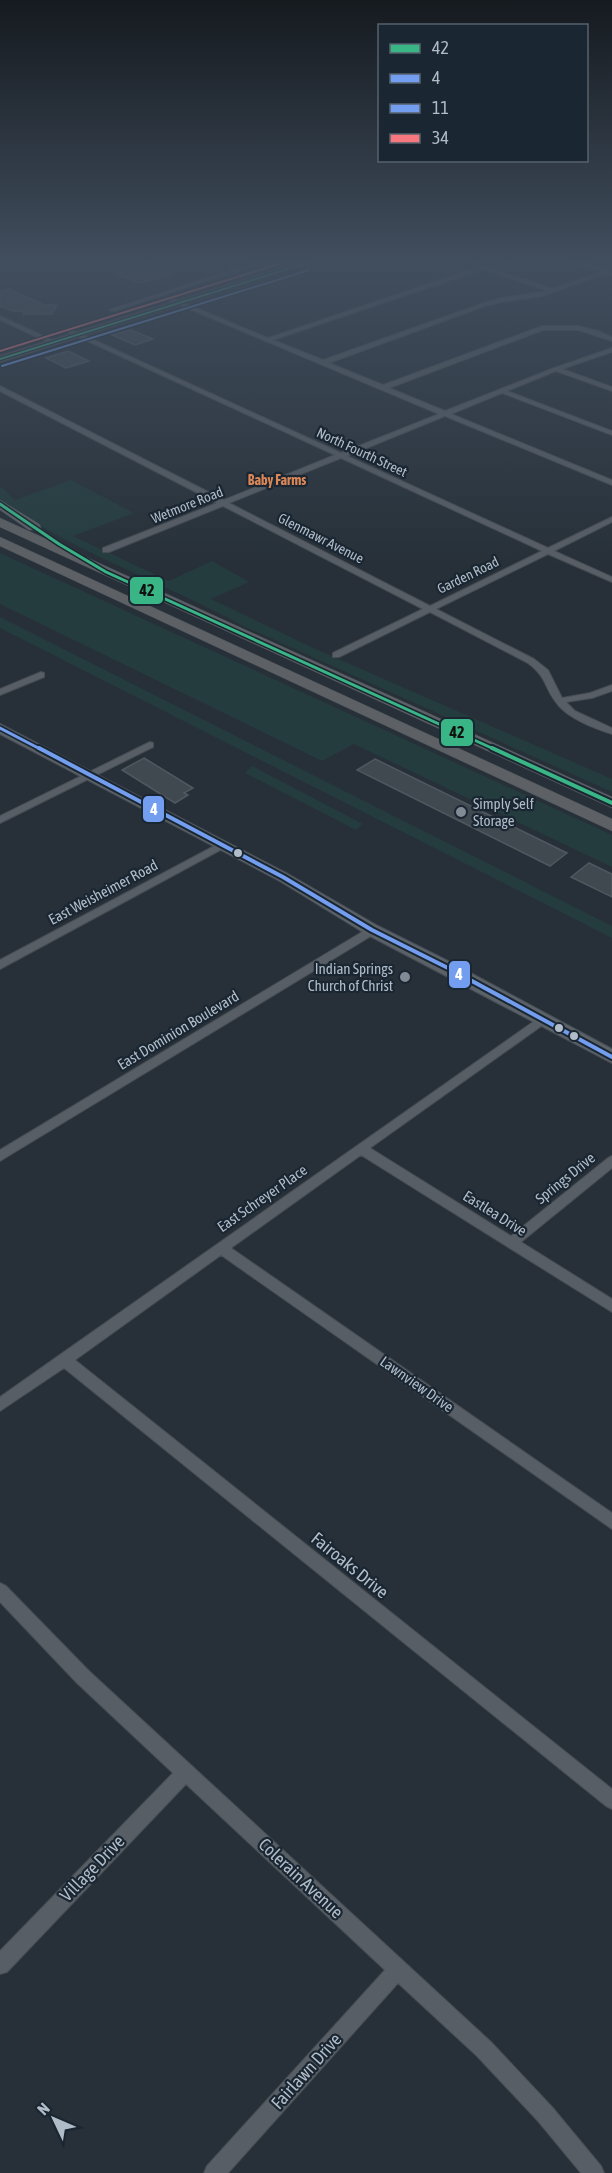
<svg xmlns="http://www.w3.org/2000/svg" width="612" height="2173" font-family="'Asap Condensed',sans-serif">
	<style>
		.green { fill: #243c3e }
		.building { fill: #414950; stroke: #4f575f; stroke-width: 1.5 }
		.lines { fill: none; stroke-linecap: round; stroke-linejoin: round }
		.street-casing { stroke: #464c52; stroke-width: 2 }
		.secondary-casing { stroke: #464c52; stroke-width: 2 }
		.primary-casing { stroke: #454c53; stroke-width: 2 }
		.highway-casing { stroke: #444c52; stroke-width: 1 }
		.street { fill: #585e65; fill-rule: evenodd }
		.secondary { fill: #5c626a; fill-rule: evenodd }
		.primary { fill: #5a6167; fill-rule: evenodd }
		.highway { fill: #5d6165; fill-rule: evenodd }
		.bus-1-far2-casing { stroke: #1a2632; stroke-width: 4.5 }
		.bus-1-far1-casing { stroke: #1a2632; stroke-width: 6 }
		.bus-1-casing { stroke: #1a2632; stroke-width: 8 }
		.bus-2-far1-casing { stroke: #1a2632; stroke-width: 6 }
		.bus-2-casing { stroke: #1a2632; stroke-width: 8 }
		.bus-3-casing { stroke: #1a2632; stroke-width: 4.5 }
		.bus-4-casing { stroke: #1a2632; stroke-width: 4.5 }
		.bus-1-far2 { stroke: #3ab686; stroke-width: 2 }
		.bus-1-far1 { stroke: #3ab686; stroke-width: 3 }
		.bus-1 { stroke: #3ab686; stroke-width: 4 }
		.bus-2-far1 { stroke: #739eef; stroke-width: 3 }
		.bus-2 { stroke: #739eef; stroke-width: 4 }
		.bus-3 { stroke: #739eef; stroke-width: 2 }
		.bus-4 { stroke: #f7777e; stroke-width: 2 }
		.poi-dot { fill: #818b96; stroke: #1a2632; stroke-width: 2 }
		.bus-dot { fill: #b1bcc9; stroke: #1a2632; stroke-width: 2 }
		.labels { text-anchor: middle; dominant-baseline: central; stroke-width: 4.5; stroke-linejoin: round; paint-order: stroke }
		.far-street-label { font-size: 14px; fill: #b1bcc9; stroke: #1a2632 }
		.far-neighbourhood-label { font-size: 14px; font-weight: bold; fill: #dc8758; stroke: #1a2632 }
		.poi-label { font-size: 15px; fill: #b1bcc9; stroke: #1a2632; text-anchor: start }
		.street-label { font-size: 15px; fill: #b1bcc9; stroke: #1a2632 }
		.near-street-label { font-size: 18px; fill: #b1bcc9; stroke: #1a2632 }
		.line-badge { stroke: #1a2632; stroke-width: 2 }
		.badge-label { font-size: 16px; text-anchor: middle; font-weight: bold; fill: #fff }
		.pale-badge-label { font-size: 16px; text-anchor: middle; font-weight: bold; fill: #111 }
	</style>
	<rect width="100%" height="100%" fill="#273038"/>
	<path class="green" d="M71,480l63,33 -61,23 96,45 43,-20 37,21 -38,17 98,47 303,133v13l-371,-167c-80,-44 -166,-72 -241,-125v-14l15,14z
		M0,553l612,282v32l-258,-123 -32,17 -322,-157z
		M0,617l612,309v12l-612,-310z
		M252,766l111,58 -7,6 -111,-57z"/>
	<path class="building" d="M144,263l27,11 -32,9 -21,-8 6,-2 -4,-1z
		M9,289l35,16h13l-5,9h-29l1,-3h-12l-12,-5v-15z
		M131,330l22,9 -18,6 -23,-10z
		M68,351l21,10 -23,7 -20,-10z
		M144,758l49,30 -9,5 4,2 -13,8 -53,-33z
		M375,759l192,94 -17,13 -193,-96z
		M589,863l23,11v23l-41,-20z"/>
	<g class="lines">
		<defs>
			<path id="street" d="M254,263h8l-148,48 -5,-1z
				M262,263h8l17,7 -5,1z
				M474,263l79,26 51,-18 5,1 -66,24 -42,6 -16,4 -156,57 54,22 159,-59h36l20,5 14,6v4l-34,-11h-35l-154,58 56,23 109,-43 58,-20v4l-50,17 50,18v4l-56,-20 -49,20 105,40v4l-110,-42 -51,21 161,66v5l-167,-69 -98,40 201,92 64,-31v5l-58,29 58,26v5l-64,-28 -112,55 98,50 14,11 14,28 28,-5 22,-8v6l-20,7 -26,4 9,9 37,17v6c-19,-6 -46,-16 -57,-33 -12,-17 -8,-23 -27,-38l-98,-51 -91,45h-6v-4l90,-44 -200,-103 -114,46h-6v-4l114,-45 -217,-112v-5l2,1 222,113 111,-45 -267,-123v-2h4l269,123 98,-39 -271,-114v-2h4l96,40 210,-71 -4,-2zM484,269l64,22 -47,7 -20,6 -158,56 -50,-20zM341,458l201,93 -112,55 -201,-103z
				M0,316l54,25 1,1 -5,1 -50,-23z
				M41,672l3,1v4l-44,18v-6z
				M150,742l3,1v4l-153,76v-7z
				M220,843l4,1v4l-224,121v-9z
				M372,926l4,1 1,3 -1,3 -376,228v-11z
				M543,1015l6,4 -2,3 -177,126 141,88 97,-78 4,-2v12l-91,74 91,57v13l-251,-157 -130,93 381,265v16l-391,-274 -146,105 537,429v20l-6,-3 -542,-438 -64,43v-14z
				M0,1583l6,3 83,85 402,371 61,65 49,59 3,7h-23l-43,-52 -61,-65 -79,-73 -170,190h-24l3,-7 178,-196 -199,-186 -179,188 -7,2v-23l173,-178 -96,-90 -77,-81z"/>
			<path id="secondary" d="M573,263h12l27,9v4z"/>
			<path id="primary" d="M299,263h12l-311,99v-6z
				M0,724l288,150 90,52 76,38 158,85v14l-246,-129 -88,-54 -278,-146z"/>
			<path id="highway" d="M0,500l39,24 2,3 -2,3h-10l-29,-20z
				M0,518l612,279v11l-612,-281z
				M0,537l612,282v12l-612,-285z"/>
		</defs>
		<use href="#street" class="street-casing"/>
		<use href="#secondary" class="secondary-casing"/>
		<use href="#primary" class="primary-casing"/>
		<use href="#highway" class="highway-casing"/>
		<use href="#street" class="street"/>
		<use href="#secondary" class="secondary"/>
		<use href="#primary" class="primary"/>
		<use href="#highway" class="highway"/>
		<defs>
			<path id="bus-1-far2" d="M0,359l307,-96"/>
			<path id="bus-1-far1" d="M0,504l59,40 47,28 390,178"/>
			<path id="bus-1" d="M492,748l120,55"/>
			<path id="bus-2-far1" d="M0,728l42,22"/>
			<path id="bus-2" d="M39,748l244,129 89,53 76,38 164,89"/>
			<path id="bus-3" d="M2,366l307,-96"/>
			<path id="bus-4" d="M0,351l282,-88"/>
		</defs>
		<use href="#bus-1-far2" class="bus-1-far2-casing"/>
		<use href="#bus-1-far1" class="bus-1-far1-casing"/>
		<use href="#bus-1" class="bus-1-casing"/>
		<use href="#bus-2-far1" class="bus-2-far1-casing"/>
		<use href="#bus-2" class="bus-2-casing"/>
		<use href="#bus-3" class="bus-3-casing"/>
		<use href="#bus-4" class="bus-4-casing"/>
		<use href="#bus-1-far2" class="bus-1-far2"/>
		<use href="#bus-1-far1" class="bus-1-far1"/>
		<use href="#bus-1" class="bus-1"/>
		<use href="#bus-2-far1" class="bus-2-far1"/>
		<use href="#bus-2" class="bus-2"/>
		<use href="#bus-3" class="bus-3"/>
		<use href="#bus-4" class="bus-4"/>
	</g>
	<linearGradient id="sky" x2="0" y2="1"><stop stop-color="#151a1f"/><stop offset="0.46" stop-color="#414e5e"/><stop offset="1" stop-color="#414e5e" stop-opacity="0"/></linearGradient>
	<rect width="612" height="567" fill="url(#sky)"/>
	<g class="poi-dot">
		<circle cx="461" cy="812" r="6"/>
		<circle cx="405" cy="977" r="6"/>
	</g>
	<g class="bus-dot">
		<circle cx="238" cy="853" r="5"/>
		<circle cx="559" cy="1028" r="5"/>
		<circle cx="574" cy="1036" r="5"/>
	</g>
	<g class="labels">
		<g class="far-street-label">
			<text transform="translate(362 452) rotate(25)">North Fourth Street</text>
			<text transform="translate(187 505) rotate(-22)">Wetmore Road</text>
			<text transform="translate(321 538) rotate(27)">Glenmawr Avenue</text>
			<text transform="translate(468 575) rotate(-26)">Garden Road</text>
		</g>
		<g class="far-neighbourhood-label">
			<text x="277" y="480">Baby Farms</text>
		</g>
		<g class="poi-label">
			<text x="473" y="803">Simply Self<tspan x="473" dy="17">Storage</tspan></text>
			<text x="393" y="968" text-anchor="end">Indian Springs<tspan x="393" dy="17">Church of Christ</tspan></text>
		</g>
		<g class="street-label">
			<text transform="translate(103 892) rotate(-28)">East Weisheimer Road</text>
			<text transform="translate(178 1030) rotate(-31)">East Dominion Boulevard</text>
			<text transform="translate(565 1178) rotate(-39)">Springs Drive</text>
			<text transform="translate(262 1198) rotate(-35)">East Schreyer Place</text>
			<text transform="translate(495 1213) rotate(32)">Eastlea Drive</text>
			<text transform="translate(417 1384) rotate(35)">Lawnview Drive</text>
		</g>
		<g class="near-street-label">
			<text transform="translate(350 1565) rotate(39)">Fairoaks Drive</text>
			<text transform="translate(92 1868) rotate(-46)">Village Drive</text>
			<text transform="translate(301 1878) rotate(43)">Colerain Avenue</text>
			<text transform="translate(306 2071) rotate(-48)">Fairlawn Drive</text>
		</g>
	</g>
	<g class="line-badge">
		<rect x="129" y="576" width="35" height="29" rx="6" fill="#3ab686"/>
		<rect x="440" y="718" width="34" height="29" rx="6" fill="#3ab686"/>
		<rect x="142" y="795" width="23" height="28" rx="6" fill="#739eef"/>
		<rect x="448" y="960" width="23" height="29" rx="6" fill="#739eef"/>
	</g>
	<g class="badge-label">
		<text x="154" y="815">4</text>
		<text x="459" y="980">4</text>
	</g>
	<g class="pale-badge-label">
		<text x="147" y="596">42</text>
		<text x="457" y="738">42</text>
	</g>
	<rect x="378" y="24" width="210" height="138" fill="#1a2632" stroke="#56626e" stroke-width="1.5"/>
	<rect x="390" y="44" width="30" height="9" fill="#3ab686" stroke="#56626e" stroke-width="1.5"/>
	<text x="432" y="54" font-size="18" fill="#b1bcc9">42</text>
	<rect x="390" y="74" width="30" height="9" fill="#739eef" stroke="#56626e" stroke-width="1.5"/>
	<text x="432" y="84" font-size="18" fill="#b1bcc9">4</text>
	<rect x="390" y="104" width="30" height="9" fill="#739eef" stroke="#56626e" stroke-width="1.5"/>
	<text x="432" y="114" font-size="18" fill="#b1bcc9">11</text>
	<rect x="390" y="134" width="30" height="9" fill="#f7777e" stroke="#56626e" stroke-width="1.5"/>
	<text x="432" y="144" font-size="18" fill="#b1bcc9">34</text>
	<g transform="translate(54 2119) rotate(314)" stroke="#1a2632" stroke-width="4.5" paint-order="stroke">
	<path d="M0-4.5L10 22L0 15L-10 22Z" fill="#b1bcc9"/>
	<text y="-9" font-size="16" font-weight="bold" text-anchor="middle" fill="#b1bcc9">N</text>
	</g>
</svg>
